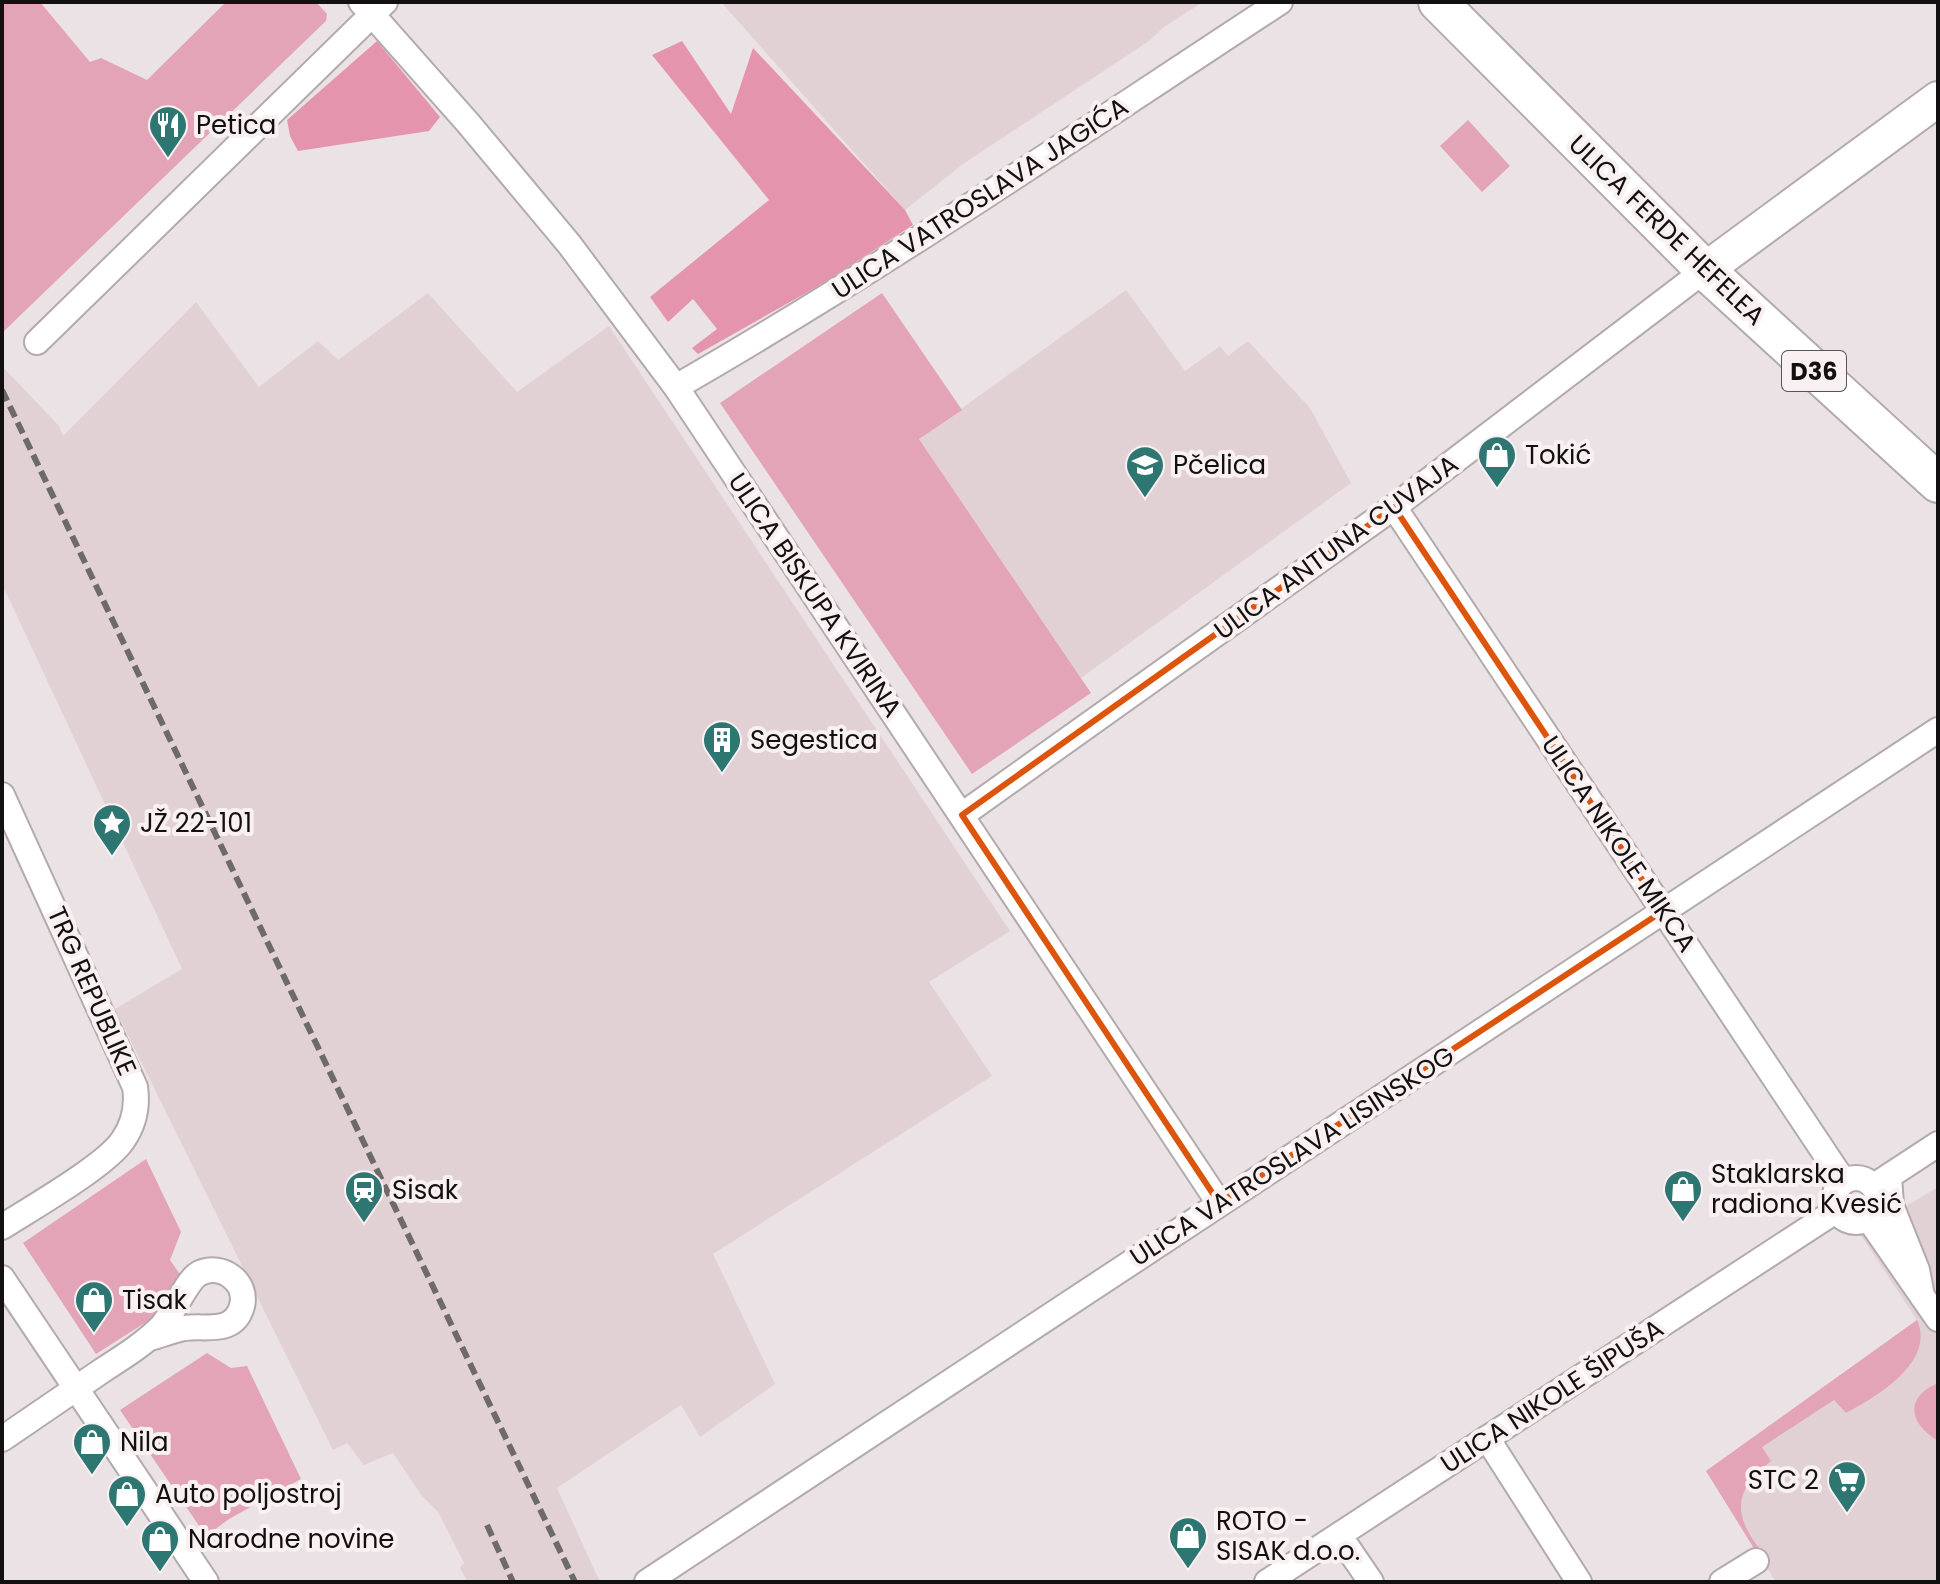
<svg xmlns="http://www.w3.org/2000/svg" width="1940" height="1584" font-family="Poppins,sans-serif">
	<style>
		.built { fill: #e1d1d5 }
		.green { fill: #e3a4b7 }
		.forest { fill: #e495ad }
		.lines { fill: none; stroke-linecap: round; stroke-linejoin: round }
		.minor-casing { stroke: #b2aaac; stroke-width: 28 }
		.secondary-casing { stroke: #b2aaac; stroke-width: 38 }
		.primary-casing { stroke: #b2aaac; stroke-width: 42 }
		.minor { stroke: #fff; stroke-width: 24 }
		.secondary { stroke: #fff; stroke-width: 34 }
		.primary { stroke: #fff; stroke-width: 38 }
		.rail { stroke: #6e696a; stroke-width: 6; stroke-dasharray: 12 6; stroke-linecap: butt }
		.marked { fill: none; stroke: #dd550c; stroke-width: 6; stroke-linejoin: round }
		.labels { text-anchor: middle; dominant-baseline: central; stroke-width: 8; stroke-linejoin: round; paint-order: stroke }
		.shield { fill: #f9f0f2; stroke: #585354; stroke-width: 2 }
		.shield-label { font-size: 24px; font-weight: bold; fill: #131011 }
		.poi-label { font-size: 26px; fill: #131011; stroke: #f9f0f2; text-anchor: start }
		.street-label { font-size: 26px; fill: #131011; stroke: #f9f0f2 }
	</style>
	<rect width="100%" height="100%" fill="#ebe2e5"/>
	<path class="built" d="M721,2h482l-39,25 -15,14 -186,123 -58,46z
		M1126,290l59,81 35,-25 8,10 20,-15 62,67 41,75 -270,195 -162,-239z
		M428,293l89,99 92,-66 401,605 -81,51 63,94 -279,178 62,130 -75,53 -19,-32 -124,83 43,94h-132l-8,-14 4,-5 -26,-51 -16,-16 -29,-43 -29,12 -17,-22 -14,7 -218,-441 67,-40 -180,-385v-218l57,60 4,10 133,-134 63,85 59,-46 20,19z
		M1938,1187v395h-162l-70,-111 211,-151 -57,-86z"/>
	<path class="green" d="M2,2h38l50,60 11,-4 46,22 79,-78h90l11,12 -1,7 -324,312z
		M1468,120l42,46 -28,26 -42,-46z
		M882,293l80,117 -43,29 172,254 -119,81 -252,-371z
		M146,1159l35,73 -11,28 14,20 -8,23 -80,51 -73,-111z
		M1917,1320c19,42 -41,77 -71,93l-12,-13 -72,47 9,14c-35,27 -40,51 -12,87l-4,2 -49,-79z
		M207,1353l24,15 16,-2 54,113 -72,40 -23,17 -86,-126z
		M1938,1383v58c-28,-17 -35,-43 0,-58z"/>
	<path class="forest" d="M377,41l63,76 -11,14 -131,20 -8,-15 -3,-16z
		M682,41l49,73 22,-66 152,162 8,15 -91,59 -124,70 -6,-6 25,-19 -24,-30 -25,23 -18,-25 119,-97 -117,-145z"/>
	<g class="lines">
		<defs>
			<path id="minor" d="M361,2l107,121 101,121 107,143 543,816
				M37,342l348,-340
				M676,387c207,-119 404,-254 604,-385
				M1394,507l450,675
				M2,795l133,292c3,20 -1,37 -12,53 -16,25 -93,69 -121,87
				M962,815l432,-308 311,-237
				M1889,1176l2,29 26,65 5,26
				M1834 1200a22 22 0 1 1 44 0a22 22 0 1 1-44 0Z
				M1877,1184l61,-40
				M1868,1218l70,101
				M2,1278l204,304
				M1487,1438l92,144
				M2,1439c34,-23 67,-46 101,-69 20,-13 41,-26 58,-43 13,-14 26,-48 39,-54 22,-10 48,9 42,33 -8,29 -36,19 -57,22 -12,2 -24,7 -35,10
				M1339,1535l32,47
				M647,1582l1291,-852
				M1267,1582l570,-372
				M1722,1582l34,-21"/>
			<path id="secondary" d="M1705,270l233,-171"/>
			<path id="primary" d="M1438,2l267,268 233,213"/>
		</defs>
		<use href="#minor" class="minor-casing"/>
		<use href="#secondary" class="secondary-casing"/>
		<use href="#primary" class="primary-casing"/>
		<use href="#minor" class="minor"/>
		<use href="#secondary" class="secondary"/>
		<use href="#primary" class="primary"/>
		<path class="rail" d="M2,390l573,1192
			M487,1525l26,57"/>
	</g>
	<path class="marked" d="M1394,507l269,404 -444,292 -257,-388z"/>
	<defs>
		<symbol id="restaurant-pin" viewBox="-11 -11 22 30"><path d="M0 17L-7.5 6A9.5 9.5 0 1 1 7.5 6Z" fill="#2d7672" stroke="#f9f0f2"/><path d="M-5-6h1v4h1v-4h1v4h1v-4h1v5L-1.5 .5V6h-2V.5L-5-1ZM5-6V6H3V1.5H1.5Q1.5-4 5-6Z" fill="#fff"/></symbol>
		<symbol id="shop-pin" viewBox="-11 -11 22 30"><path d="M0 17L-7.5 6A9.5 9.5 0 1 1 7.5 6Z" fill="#2d7672" stroke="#f9f0f2"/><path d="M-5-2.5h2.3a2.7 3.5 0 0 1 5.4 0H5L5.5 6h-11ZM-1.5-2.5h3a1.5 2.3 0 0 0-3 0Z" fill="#fff"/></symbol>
		<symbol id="school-pin" viewBox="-11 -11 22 30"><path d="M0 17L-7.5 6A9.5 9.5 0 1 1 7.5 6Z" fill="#2d7672" stroke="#f9f0f2"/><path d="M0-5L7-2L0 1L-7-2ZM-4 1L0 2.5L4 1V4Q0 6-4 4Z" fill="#fff"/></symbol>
		<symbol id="building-pin" viewBox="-11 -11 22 30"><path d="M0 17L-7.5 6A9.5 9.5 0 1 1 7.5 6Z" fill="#2d7672" stroke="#f9f0f2"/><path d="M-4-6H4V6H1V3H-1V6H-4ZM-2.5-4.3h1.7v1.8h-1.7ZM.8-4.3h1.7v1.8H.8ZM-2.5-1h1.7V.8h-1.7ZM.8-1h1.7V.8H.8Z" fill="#fff"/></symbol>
		<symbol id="sight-pin" viewBox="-11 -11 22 30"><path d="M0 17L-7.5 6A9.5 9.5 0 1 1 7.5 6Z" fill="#2d7672" stroke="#f9f0f2"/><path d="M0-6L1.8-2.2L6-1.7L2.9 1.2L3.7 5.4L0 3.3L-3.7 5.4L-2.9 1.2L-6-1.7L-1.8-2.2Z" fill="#fff"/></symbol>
		<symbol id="station-pin" viewBox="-11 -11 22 30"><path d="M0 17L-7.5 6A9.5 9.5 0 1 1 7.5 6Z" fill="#2d7672" stroke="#f9f0f2"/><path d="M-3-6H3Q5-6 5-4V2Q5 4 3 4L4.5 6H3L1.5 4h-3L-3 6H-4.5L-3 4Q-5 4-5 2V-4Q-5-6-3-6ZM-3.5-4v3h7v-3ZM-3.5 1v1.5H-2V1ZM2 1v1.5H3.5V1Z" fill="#fff"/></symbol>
		<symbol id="supermarket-pin" viewBox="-11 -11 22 30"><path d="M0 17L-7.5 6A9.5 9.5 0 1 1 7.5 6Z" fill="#2d7672" stroke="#f9f0f2"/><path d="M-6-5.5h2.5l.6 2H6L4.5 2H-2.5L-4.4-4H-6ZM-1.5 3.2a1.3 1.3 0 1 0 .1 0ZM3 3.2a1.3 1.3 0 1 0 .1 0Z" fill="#fff"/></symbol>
	</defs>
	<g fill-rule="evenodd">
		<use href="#restaurant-pin" x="146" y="103" width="44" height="60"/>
		<use href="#shop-pin" x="1475" y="433" width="44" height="60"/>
		<use href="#school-pin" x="1123" y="443" width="44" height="60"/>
		<use href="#building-pin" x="700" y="718" width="44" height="60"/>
		<use href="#sight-pin" x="90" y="801" width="44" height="60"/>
		<use href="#shop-pin" x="1661" y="1167" width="44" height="60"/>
		<use href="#station-pin" x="342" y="1168" width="44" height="60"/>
		<use href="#shop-pin" x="72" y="1278" width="44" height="60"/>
		<use href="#shop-pin" x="70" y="1420" width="44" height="60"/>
		<use href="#supermarket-pin" x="1825" y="1458" width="44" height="60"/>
		<use href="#shop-pin" x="105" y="1472" width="44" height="60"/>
		<use href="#shop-pin" x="1166" y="1514" width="44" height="60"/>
		<use href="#shop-pin" x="138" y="1517" width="44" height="60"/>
	</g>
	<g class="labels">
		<rect class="shield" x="1782" y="351" width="64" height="40" rx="6"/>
		<g class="shield-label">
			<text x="1814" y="371">D36</text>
		</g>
		<g class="poi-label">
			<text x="196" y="125">Petica</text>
			<text x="1525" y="455">Tokić</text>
			<text x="1173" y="465">Pčelica</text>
			<text x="750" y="740">Segestica</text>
			<text x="140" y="823">JŽ 22-101</text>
			<text x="1711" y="1174">Staklarska<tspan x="1711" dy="30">radiona Kvesić</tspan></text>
			<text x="392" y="1190">Sisak</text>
			<text x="122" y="1300">Tisak</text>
			<text x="120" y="1442">Nila</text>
			<text x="1819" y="1480" text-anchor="end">STC 2</text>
			<text x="155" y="1494">Auto poljostroj</text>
			<text x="1216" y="1521">ROTO -<tspan x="1216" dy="30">SISAK d.o.o.</tspan></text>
			<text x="188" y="1539">Narodne novine</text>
		</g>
		<g class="street-label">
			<text transform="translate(980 198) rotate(-33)">ULICA VATROSLAVA JAGIĆA</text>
			<text transform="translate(1667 230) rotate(44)">ULICA FERDE HEFELEA</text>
			<text transform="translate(1336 547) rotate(-36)">ULICA ANTUNA CUVAJA</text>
			<text transform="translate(815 595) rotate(56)">ULICA BISKUPA KVIRINA</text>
			<text transform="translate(1619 844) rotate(56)">ULICA NIKOLE MIKCA</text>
			<text transform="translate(92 991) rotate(66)">TRG REPUBLIKE</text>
			<text transform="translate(1292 1156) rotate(-33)">ULICA VATROSLAVA LISINSKOG</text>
			<text transform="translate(1552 1396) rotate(-33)">ULICA NIKOLE ŠIPUŠA</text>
		</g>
	</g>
	<rect width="1940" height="1584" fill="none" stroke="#131011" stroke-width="8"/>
</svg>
